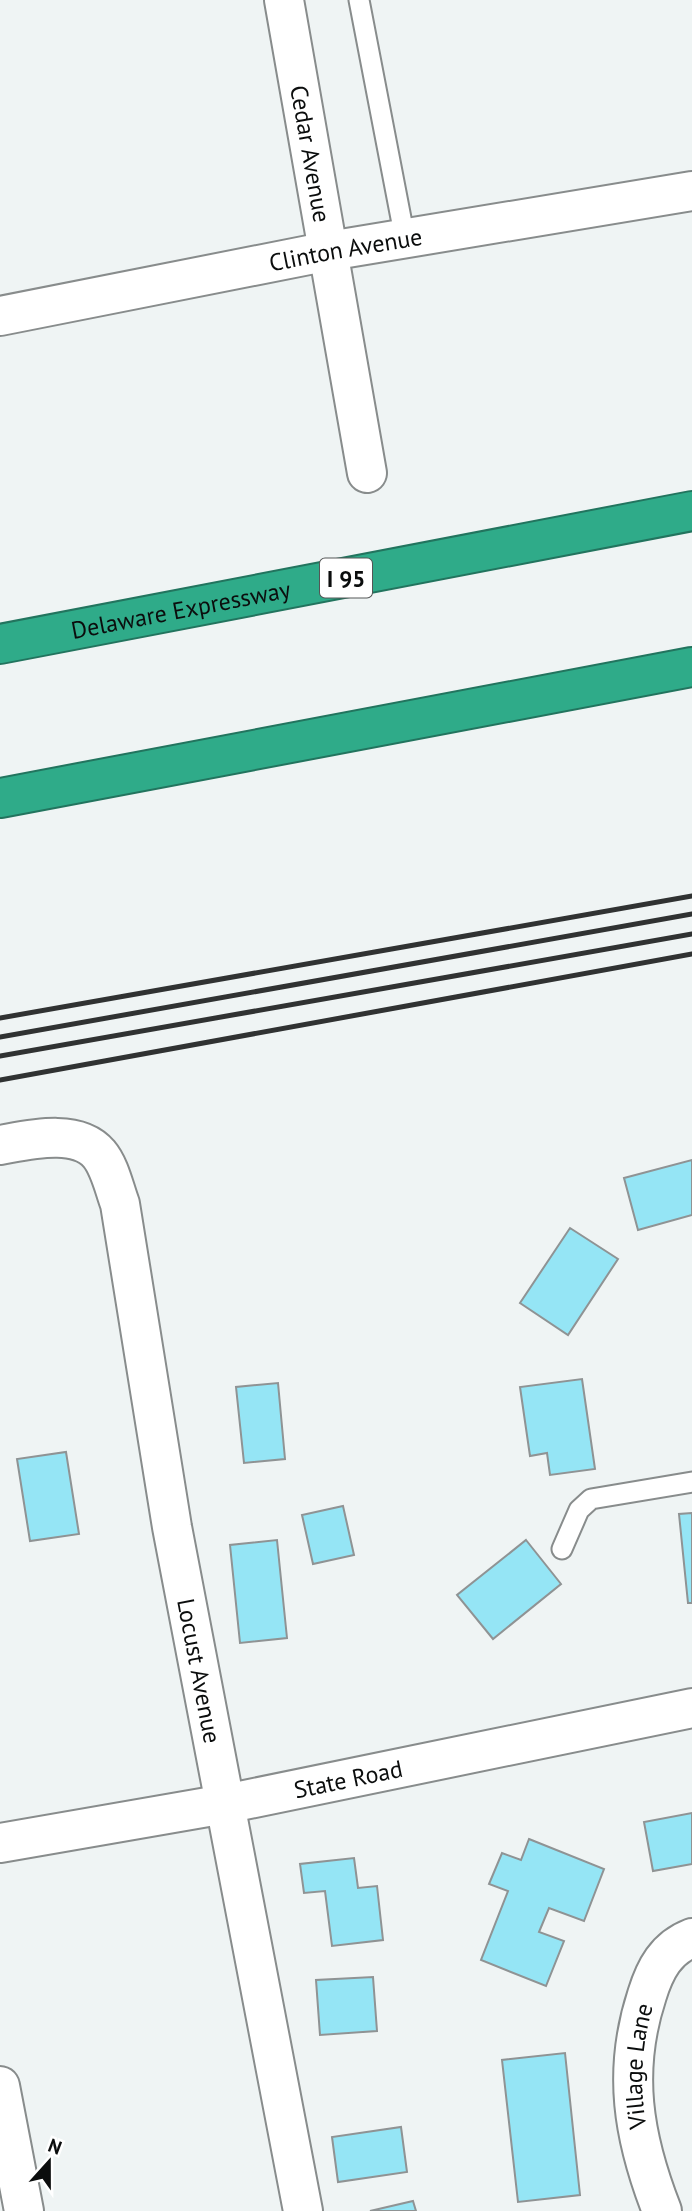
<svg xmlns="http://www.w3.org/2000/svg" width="692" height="2211" font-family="'PT Sans',sans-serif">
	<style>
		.building { fill: #95e5f5; stroke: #8f9394; stroke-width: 2 }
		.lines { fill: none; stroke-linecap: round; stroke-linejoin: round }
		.service-casing { stroke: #888c8c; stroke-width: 23 }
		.minor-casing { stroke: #888c8c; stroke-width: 42 }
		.secondary-casing { stroke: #888c8c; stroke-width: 42 }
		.motorway-casing { stroke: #22745e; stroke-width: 42 }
		.service { stroke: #fff; stroke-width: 19 }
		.minor { stroke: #fff; stroke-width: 38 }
		.secondary { stroke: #fff; stroke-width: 38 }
		.motorway { stroke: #2fab89; stroke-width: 38 }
		.rail { stroke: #303232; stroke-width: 5 }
		.labels { text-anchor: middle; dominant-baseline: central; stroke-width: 5; stroke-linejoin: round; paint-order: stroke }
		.shield { fill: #fff; stroke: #545656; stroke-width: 2 }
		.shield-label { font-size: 23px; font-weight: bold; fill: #0b0d0d }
		.street-label { font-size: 24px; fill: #0b0d0d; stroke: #fff }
	</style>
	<rect width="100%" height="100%" fill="#eff4f4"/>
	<path class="building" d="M692,1160v55l-54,15 -14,-52z
		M570,1228l48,31 -50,76 -48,-32z
		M582,1379l13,90 -45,6 -3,-22 -17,3 -10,-69z
		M278,1383l7,76 -41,4 -8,-76z
		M66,1452l13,82 -49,7 -13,-82z
		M343,1506l11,49 -41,9 -11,-49z
		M692,1513v90h-4l-9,-89z
		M277,1540l10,98 -47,5 -10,-98z
		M526,1540l35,44 -68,55 -36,-44z
		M692,1813v51l-39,7 -9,-49z
		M529,1839l75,30 -20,52 -35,-13 -10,24 25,9 -18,45 -65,-26 27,-69 -19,-7 13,-31 19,7z
		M354,1858l4,30 19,-2 6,54 -51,6 -7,-55 -21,2 -4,-29z
		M373,1977l4,54 -57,4 -4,-55z
		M565,2053l15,142 -62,7 -16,-142z
		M401,2127l6,45 -69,10 -6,-45z
		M413,2201l3,10h-46z"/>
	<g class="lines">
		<defs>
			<path id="service" d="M359,0l46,239
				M562,1549l17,-39 12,-11 101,-17"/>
			<g id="minor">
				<path id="s1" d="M284,0l83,473"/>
				<path id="s2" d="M0,316l329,-65 363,-60"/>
				<path id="s3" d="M0,1145c29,-5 77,-17 99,9 11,13 15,34 21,50l52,323 131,684"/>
				<path d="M0,2086l24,125"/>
				<path id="s4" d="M662,2211c-29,-74 -40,-140 -15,-216 8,-26 19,-47 45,-57"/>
			</g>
			<g id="secondary">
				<path id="s5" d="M0,1843l225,-39 467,-96"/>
			</g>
			<g id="motorway">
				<path id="s6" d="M0,644l692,-133"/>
				<path d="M0,798l692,-131"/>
			</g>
		</defs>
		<use href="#service" class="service-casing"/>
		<use href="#minor" class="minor-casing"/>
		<use href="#secondary" class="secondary-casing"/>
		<use href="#motorway" class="motorway-casing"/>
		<use href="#service" class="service"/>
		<use href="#minor" class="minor"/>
		<use href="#secondary" class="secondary"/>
		<use href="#motorway" class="motorway"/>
		<path class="rail" d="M0,1018l692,-122
			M0,1037l692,-123
			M0,1056l692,-122
			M0,1080l692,-126"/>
	</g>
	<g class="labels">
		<rect class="shield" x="320" y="558.5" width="52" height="39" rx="5"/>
		<g class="shield-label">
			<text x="346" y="578">I 95</text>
		</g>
		<g class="street-label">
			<text stroke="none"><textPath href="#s1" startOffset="156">Cedar Avenue</textPath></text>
			<text stroke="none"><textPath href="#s2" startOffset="352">Clinton Avenue</textPath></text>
			<text stroke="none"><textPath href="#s6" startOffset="184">Delaware Expressway</textPath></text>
			<text stroke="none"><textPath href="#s3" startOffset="632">Locust Avenue</textPath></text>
			<text stroke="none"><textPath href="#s5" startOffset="354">State Road</textPath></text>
			<text stroke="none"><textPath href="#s4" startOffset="149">Village Lane</textPath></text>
		</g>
	</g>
	<g transform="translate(49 2162) rotate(21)" stroke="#ffffff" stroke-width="5" paint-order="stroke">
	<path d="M0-5L12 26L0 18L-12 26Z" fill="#0b0d0d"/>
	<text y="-10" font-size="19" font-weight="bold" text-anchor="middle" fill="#0b0d0d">N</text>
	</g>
</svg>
